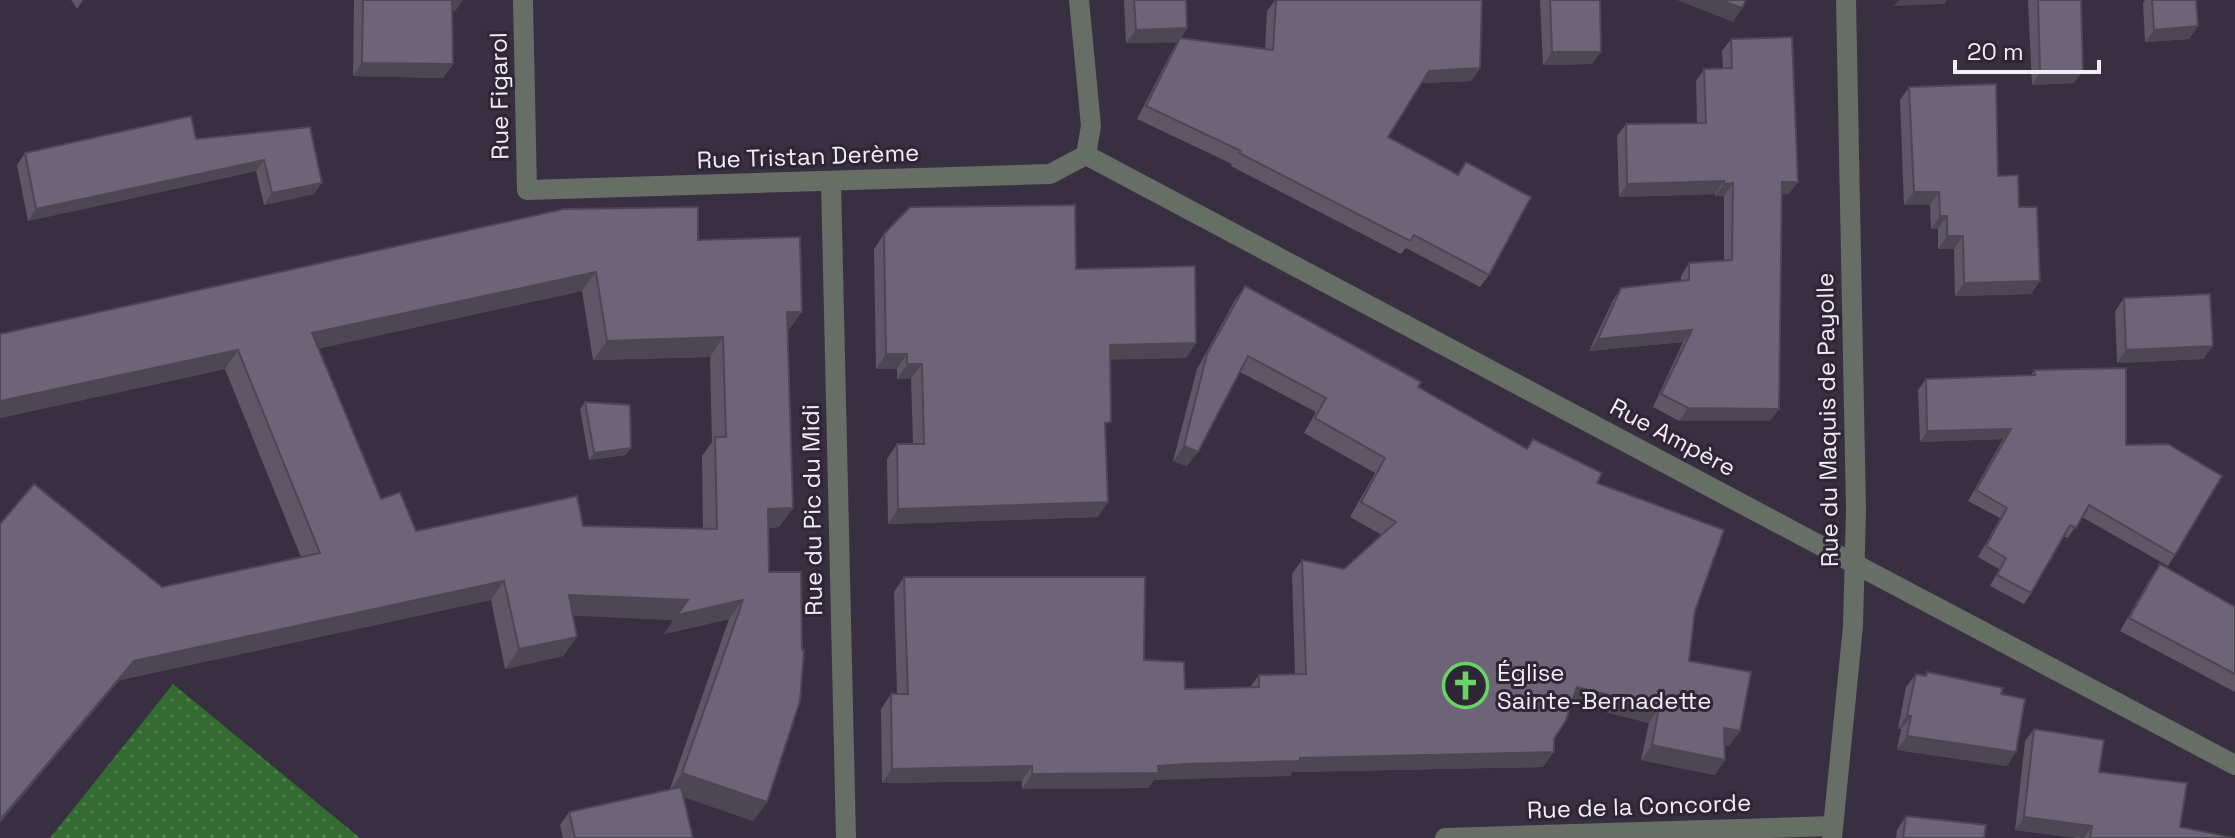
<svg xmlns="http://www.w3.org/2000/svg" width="2235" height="838" font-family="'Space Grotesk',sans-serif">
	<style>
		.grass { fill: url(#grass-dots) }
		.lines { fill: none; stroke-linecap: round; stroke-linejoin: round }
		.minor { stroke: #676e66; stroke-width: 20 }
		.tertiary { stroke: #676e66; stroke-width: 20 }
		.wall { fill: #5f5666; fill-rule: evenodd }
		.shaded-wall { fill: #4d4653 }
		.building { fill: #6e6477; stroke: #4d4653; stroke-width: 2; fill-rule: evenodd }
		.labels { text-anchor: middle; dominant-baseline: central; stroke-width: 6; stroke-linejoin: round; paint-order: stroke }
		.street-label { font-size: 24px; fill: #f2ecf7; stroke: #2e2535 }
		.poi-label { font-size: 24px; fill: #f2ecf7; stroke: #2e2535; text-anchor: start }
	</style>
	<defs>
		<pattern id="grass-dots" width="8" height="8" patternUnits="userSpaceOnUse" patternTransform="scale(2)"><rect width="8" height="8" fill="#336b31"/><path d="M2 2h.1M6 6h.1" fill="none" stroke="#518050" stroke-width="1.8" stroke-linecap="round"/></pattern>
	</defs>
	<rect width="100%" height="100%" fill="#382f40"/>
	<path class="grass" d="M173,684l187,154h-310z"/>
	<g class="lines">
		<path class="minor" d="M523,0l4,190 523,-16 36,-19
			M1079,0l12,126 -5,29
			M1086,155l769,409
			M831,182l15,656
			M1445,838l388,-12"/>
		<path class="tertiary" d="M1855,564l380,201
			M1832,838l21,-212 3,-116 -10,-510"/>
	</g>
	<path class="wall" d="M71,0h12l-6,9z
		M354,0h109l-8,11h-3l1,53 -10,14 -90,-2z
		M1124,0h62l1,28 -9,14 -52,1z
		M1275,0h207l-2,68 -9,13 -49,2 -34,54 69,38 9,-13 23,113 -9,12 -74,-39 -5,6 -170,-88 1,-2 -95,-45 35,-68 8,-13 85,11 2,-38z
		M1540,0h60l-8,64 -49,1z
		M2028,0h53l-7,83 -42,2z
		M2145,0h51l2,26 -9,13 -44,3 -2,-39z
		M1731,39l58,155h-7l-12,227h-91l-26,-14 30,-65 -94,9 24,-51 8,-12 60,-7v-5l8,-13 35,-2v-65h-9v-2l-96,3 -2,-61 9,-12h71l-1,-43 8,-12 19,-1 -1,-17z
		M1909,87l89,89 21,31 21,74 -9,13 -76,2 -1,-47h-16v-20h-7l-1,-24h-26l-4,-105z
		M310,127l4,67 -50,11 -8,-34 -228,50 -11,-56 8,-12 171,-14z
		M884,234l192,35 120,74 -10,15 -76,1 -12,158 -210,7 -1,-65 10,-15h16l-2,-66 -14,1v-10h-21l-2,-120z
		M698,240l90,91 5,177 -14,19 -11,1 -1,274 -14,19 -69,-24 9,41h-130l-3,-13 9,-13 101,-23 59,-170 -65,15 10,-14 -101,-5 4,22 -14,19 -58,13 -14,-69 -371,80 42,-93 139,-30 -76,-188 -225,49v-84zM582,291l11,69 117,-3 2,85 -10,14 1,73 -120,-3 -167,5 -35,-32 -62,-151z
		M1245,286l281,163 7,-10 64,44 98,128 -6,50 51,70 -11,15 -4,-1 -10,30 -74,-15 8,-37 -78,-20 -17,36 -11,28 -251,5 -2,4 -114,2 -22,2 -6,8 -126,1v-8l-140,2 -1,-74 10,-15h6l-3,-102 10,-15 240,83 41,29 65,-2 9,-12 36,-1 -3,-100 10,-14 42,9 38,-34 -32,-18 25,-44 -71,-40 12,-21 -76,-40 -53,94 -14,-5 24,-92 38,-69z
		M2124,298l89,48 -10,13 -86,4 -2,-52z
		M2034,370l92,75 49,110 -7,11 -86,-49 -14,21 -5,-2 -32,57 -7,11 -34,-18 9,-17 -21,-12 22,-39 -32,-17 35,-62 -83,3 -2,-52 8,-11 105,-4z
		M585,402l46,46 -5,7 -37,5 -9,-51z
		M2160,564l75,43v85l-115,-61 31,-54z
		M1927,672l74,22 15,58 -9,14 -110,-16 4,-21h-3l8,-42 10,-13 9,2z
		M2034,729l146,98 55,11h-157l-63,-8 10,-89z
		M1906,816l78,22h-88l1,-8z"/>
	<path class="shaded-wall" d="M450,0h13l-8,11h-12z
		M1677,0h44l21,8 -9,14z
		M1899,0h48l-3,4 -50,2z
		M2198,26l-9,13 -44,3 9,-12z
		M1187,28l-9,14 -52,1 10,-13z
		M1552,52h49l-9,12 -49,1z
		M362,63l91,1 -10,14 -90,-2z
		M1480,68l-9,13 -50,2 8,-12z
		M2083,71l-9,12 -42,2 8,-12z
		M264,160l-8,11 -228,50 8,-12z
		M1724,181l-9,13 -96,3 8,-13z
		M1782,182h16l-9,12h-16z
		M322,183l-8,11 -50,11 8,-12z
		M1733,183l-9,13h-9l9,-12z
		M1914,192h25l-9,13h-26z
		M1940,216h7l-9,13h-7z
		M1947,236h16l-9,13h-16z
		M596,272l-14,19 -283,62 13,-20z
		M2040,281l-9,13 -76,2 9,-13z
		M787,312h15l-14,19 -15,1z
		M1692,330l-9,12 -94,9 9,-12z
		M723,337l-13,20 -117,3 14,-19z
		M1196,343l-10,15 -86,2 10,-15z
		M2213,346l-10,13 -86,4 9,-13z
		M238,350l-13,19 -225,49v-17z
		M886,354h21l-10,15h-21z
		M907,364h15l-11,14 -14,1z
		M1688,408l91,1 -9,12h-91z
		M2011,429l-8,10 -83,3 7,-11z
		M1184,446l14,6 -11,14 -14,-5z
		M631,448l-5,7 -37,5 5,-7z
		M1108,502l-10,15 -210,7 10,-15z
		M793,508l-14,19 -25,1 14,-19z
		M504,581l-13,19 -371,80 -120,143v-3l134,-159z
		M569,595l174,5 -14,19 -65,15 9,-14 -117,-5z
		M577,637l-14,19 -58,13 14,-20z
		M1577,687l82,21 -10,15 -83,-21z
		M1907,715l4,1 -10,13h-3z
		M1724,728l16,3 -11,15 -15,-3z
		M1907,736l109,16 -9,14 -110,-16z
		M1652,745l73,15 -10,15 -74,-15z
		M1554,752l-11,15 -251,5 -2,4 -136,4 -6,8 -126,1 10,-15 268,-16z
		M1032,766l-10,15 -140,2 10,-14z
		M682,773l85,29 -14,19 -84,-29z
		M2024,817l68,9 -8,12 -69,-8z"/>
	<path class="building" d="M363,0h89l1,64 -91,-1z
		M1134,0h52l1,28 -51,2z
		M1276,0h206l-2,68 -51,3 -41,66 70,38 8,-13 65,35 -42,78 -75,-40 -4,6 -171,-88 2,-2 -95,-45 34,-68 93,12z
		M1550,0h50l1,52h-49z
		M1721,0h25l-4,8z
		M2038,0h43l2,71 -43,2z
		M2152,0h44l2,26 -44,4z
		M1792,37l6,145h-16l-3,227 -91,-1 -27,-14 31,-64 -94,9 23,-51 68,-8v-17l43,-3 1,-77 -9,1v-3l-97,3 -1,-60 80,-1 -2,-54 28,-1 -1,-29z
		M1996,84l2,92 20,-1 1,32h18l3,74 -76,2 -1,-47h-16v-20h-7l-1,-24h-25l-5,-105z
		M191,116l5,23 114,-12 12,56 -50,10 -8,-33 -228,49 -11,-56z
		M1075,205l1,64 119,-3 1,77 -86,2 1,77 -6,1 3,79 -210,7 -1,-65h27l-2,-80h-15v-10h-21l-2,-120 26,-27z
		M698,207v33l102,-3 2,75h-15l6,196 -25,1 1,63h32l1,78h2l-4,51 -33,101 -85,-29 61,-173 -66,15 11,-15 -119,-5 8,42 -58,12 -15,-68 -370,80 -134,159v-296l34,-40 128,103 158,-34 -82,-203 -238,51v-67l564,-125zM596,272l11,69 116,-4 3,100h-11l2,92 -134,-3 -6,-30 -161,35 -16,-39 -19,7 -69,-166z
		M1245,286l176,96 -3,5 109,62 6,-10 69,34 -5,10 127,47 -29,81 -6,50 62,11 -11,59 -16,-3 1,32 -73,-15 7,-37 -82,-21 -11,33 -12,19v13l-254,6v3l-114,3 -28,2 1,7 -127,1v-8l-140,3 -1,-75h17l-4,-117h241l-1,83 40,2 1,27 74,-2v-12l47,-1 -4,-114 42,9 52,-47 -35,-20 24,-44 -70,-40 11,-20 -78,-42 -50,96 -14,-6 23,-92z
		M2210,294l3,52 -87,4 -2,-52z
		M2126,368v77l42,-1 54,32 -47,79 -86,-50 -13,23 -6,-3 -39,68 -34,-18 9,-17 -20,-12 21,-38 -31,-18 35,-61 -84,2 -1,-52 109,-4 -1,-5z
		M585,402l45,3 1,43 -37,5z
		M2160,564l75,43v67l-106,-56z
		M1927,672l76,16 -2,6 24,5 -9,53 -109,-16 4,-20 -4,-1 9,-41 10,2z
		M2034,729l70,11 -5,32 88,11 -7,44 55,11h-145l2,-12 -68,-9z
		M681,787l12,51h-118l-6,-26z
		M1906,816l80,9 -2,13h-81z"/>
	<defs>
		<symbol id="church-ring" viewBox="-11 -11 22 22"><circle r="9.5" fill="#2e2535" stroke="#68d465" stroke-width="1.5"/><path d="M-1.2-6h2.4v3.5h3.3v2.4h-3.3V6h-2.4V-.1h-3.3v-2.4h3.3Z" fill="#68d465"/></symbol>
	</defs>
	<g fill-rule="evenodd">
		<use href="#church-ring" x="1440" y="660" width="51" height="51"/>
	</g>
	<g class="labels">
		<g class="street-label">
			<text transform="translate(499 96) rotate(-91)">Rue Figarol</text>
			<text transform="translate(808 156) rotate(-2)">Rue Tristan Derème</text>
			<text transform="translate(1827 420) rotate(-91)">Rue du Maquis de Payolle</text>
			<text transform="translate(1673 437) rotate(28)">Rue Ampère</text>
			<text transform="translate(812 510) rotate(-91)">Rue du Pic du Midi</text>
			<text transform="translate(1639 806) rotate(-2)">Rue de la Concorde</text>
		</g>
		<g class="poi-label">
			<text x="1497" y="672">Église<tspan x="1497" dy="28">Sainte-Bernadette</tspan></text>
		</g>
	</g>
	<path d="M1955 60v12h144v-12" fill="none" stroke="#f2ecf7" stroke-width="4"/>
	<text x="1967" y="60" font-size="24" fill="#f2ecf7" stroke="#2e2535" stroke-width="6" paint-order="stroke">20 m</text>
</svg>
